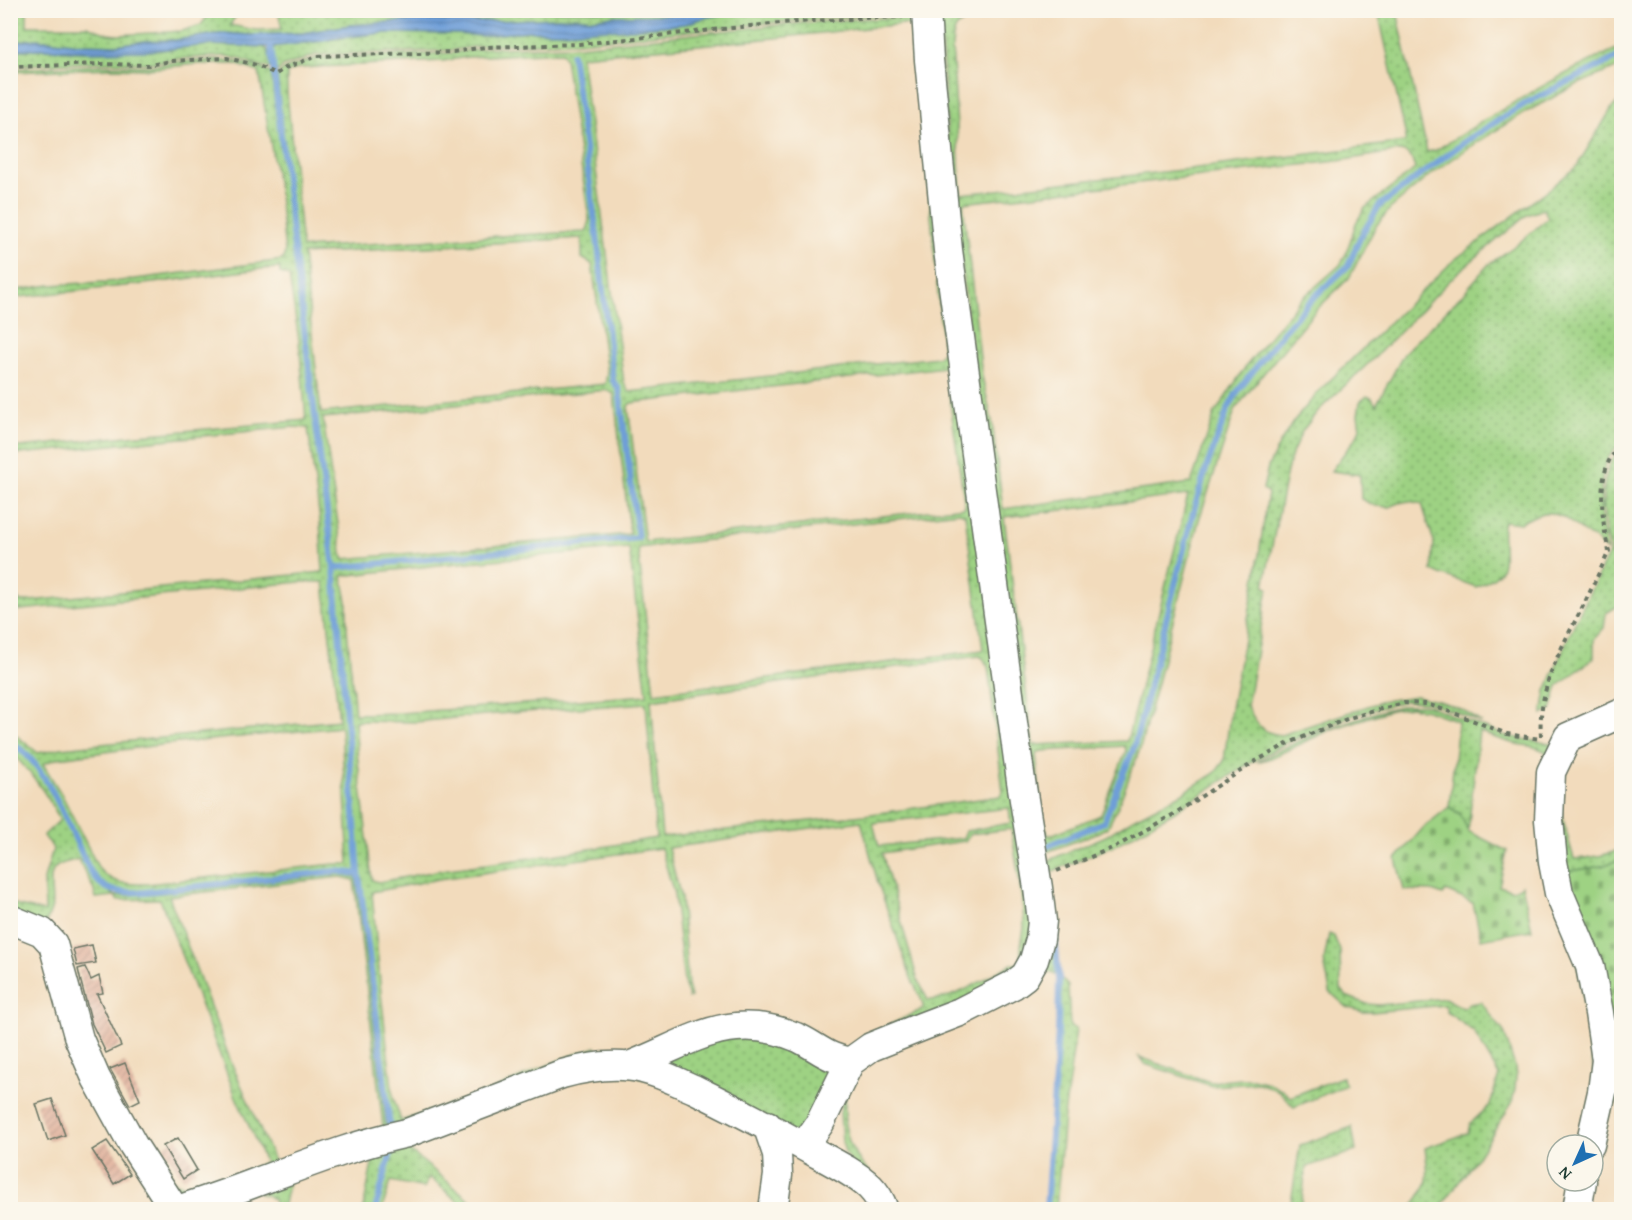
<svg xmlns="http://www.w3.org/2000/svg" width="1632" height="1220" font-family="'Gentium Book Plus',serif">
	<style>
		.grass { fill: url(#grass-dots); stroke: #5e885c; stroke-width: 1.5; fill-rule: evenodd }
		.cemetery { fill: url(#cemetery-stones); stroke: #5e885c; stroke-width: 1.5 }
		.water { fill: url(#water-rules); stroke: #466e86; stroke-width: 1.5 }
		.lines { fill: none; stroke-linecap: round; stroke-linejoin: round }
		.stream { stroke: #6e9ed8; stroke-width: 6 }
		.building { fill: url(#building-hatch) }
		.minor-casing { stroke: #697464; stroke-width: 31 }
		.path { stroke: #697464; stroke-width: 4; stroke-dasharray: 4.5 4.5; stroke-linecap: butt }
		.minor { stroke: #fff; stroke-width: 28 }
	</style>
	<defs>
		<pattern id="grass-dots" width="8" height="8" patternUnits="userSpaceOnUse" patternTransform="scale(1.5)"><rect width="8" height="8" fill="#9ed283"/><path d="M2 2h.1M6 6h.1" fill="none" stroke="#80ac6c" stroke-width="1.8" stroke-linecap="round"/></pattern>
		<pattern id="cemetery-stones" width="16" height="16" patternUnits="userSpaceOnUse" patternTransform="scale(1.5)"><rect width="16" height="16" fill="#9ed283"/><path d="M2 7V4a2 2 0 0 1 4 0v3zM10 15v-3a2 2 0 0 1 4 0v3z" fill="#80ac6c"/></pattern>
		<pattern id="water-rules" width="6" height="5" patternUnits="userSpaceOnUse" patternTransform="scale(1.5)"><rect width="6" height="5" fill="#6e9ed8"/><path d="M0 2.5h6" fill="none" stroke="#5a82b0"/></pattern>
		<pattern id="building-hatch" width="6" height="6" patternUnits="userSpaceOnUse" patternTransform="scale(1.5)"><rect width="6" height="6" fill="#e0af99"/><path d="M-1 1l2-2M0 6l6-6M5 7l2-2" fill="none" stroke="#b5907e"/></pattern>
	</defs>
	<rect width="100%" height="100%" fill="#fbf7ec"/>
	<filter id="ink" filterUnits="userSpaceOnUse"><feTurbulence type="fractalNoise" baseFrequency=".0167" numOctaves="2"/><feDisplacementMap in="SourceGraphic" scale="12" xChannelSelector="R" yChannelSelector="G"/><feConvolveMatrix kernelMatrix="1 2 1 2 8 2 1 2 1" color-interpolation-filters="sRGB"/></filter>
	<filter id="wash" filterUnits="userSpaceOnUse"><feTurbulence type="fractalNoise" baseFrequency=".008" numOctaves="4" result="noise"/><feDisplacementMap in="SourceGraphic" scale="24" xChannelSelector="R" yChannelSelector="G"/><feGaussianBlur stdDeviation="1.35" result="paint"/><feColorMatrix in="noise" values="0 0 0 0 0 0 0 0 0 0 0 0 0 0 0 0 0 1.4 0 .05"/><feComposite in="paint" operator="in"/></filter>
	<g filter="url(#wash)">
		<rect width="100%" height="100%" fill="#f2dbbc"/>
		<path class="grass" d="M11,10l16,1v15h60l21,8 10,1 64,-4 19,-6 11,-15 27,1 -9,14 26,5 26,-1 -4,-19 411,1 -20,4 -56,1 -20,3 -17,-2 -101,5 -45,-2 -38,2 -42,3 -48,8 -52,2 -25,-2 -50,7 -30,1 -29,4 -36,-1 -44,-5 -25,3z
			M744,11h177v4l-59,1 -83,6 -200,20 -94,3 -32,5 -137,5 -32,11 -9,7 -3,-23 4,-4 108,-13 72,1 27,2 45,-5 33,1 47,-3 11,1 66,-6 23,-7z
			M931,11h10l4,4 -1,4 3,1c26,-15 59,-9 88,-9l-67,9c-14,6 -14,10 -16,25l9,149 220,-24 224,-28 1,-5 -28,-126h19l30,141 9,-2c60,-37 120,-75 185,-103v6l-94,48 -61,38 -88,66 -20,32 -11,28 -36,33 -30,34 -44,58 -10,19 -21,57 -14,46 -59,235 -27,66 -3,7 -57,25 -9,-33 -68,-486 -19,-158 -9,-135h-3l9,135 18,158 69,487 9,34 5,26 -6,3 -3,-12c-18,-108 -30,-216 -49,-323 -19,-177 -49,-353 -59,-530zM1400,151c12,2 11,7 15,18l-50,39 -9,15 -10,31 -6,11 -41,36 -53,65 -31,47 -24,70 -188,26 -11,-88 -10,-45 -19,-173 175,-20 200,-22zM1188,495l-61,246 -94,4 -29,-228zM1125,746l1,5 -25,64 -53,21 -7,-26 -5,-56 5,-3z
			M912,18l8,1 3,6 9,114 14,130 52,384 38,240c2,19 6,41 -2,59 -16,37 -70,52 -104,65 -21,9 -43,19 -64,28 -11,7 -15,11 -28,9l14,-7 21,-14 50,-24v-6l-12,-25 -33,-95 -17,-62 -193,27 13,50 7,87 3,12 -2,1 -5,-15 -10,-89 -13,-46 -222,31 -67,13 9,101 12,103 8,25 89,-30 72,-32 34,-12 2,8 -10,7 -29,8 -125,48 -63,18 -161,57c-13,2 -33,5 -43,-5 -8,-7 -14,-20 -20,-29l6,-4c6,10 13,23 24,28 22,10 68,-11 88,-21l-29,-65 -76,-198 -43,1 -2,-4 -19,2c-3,-15 -12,-26 -18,-39 -6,2 -13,3 -19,6 -15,7 -4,32 -8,45 -2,7 -5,12 -7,19l-33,-14 -1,-13 9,4 26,6 -1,-33 9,-30 -4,-7 -6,-6 17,-16c-15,-29 -27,-45 -49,-68v-8l7,4 17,19 18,28 33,70 10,17 19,14 48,-3 177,-19 16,3 28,231 2,17 5,4 1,-2 -20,-151 -12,-102 -24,-304 304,-32 -19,-149 -6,-8 -16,-146 -26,-183 -3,1 26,182 17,147 5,7 19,148 -301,30 -43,-335 -16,-157 8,-6 32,-11 136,-5 33,-5 93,-2 201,-21 82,-6zM903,24c8,1 11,3 12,10l28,317 -5,6 -309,35 -5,-9 -43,-327 194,-18zM562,52l3,7 24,159 -1,10 -2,4 -71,3 -213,13 -15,-155v-20l12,-5 144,-7 25,-4zM582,238v20l10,6 15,110 -2,10 -284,29 -18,-159zM945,367l20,140 -320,35 -17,-136 3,-3zM607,390l7,4 16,140 -287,25 -20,-141zM960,512l5,2 18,136 -329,43 -16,-145zM629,548l18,147 -247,18 -45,1 -8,-86v-27l-5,-25 106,-12zM979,656l4,2 5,9 15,124 -2,5 -137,19 -202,22 -11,-137zM646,703l10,135 -103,17 -112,15 -51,10 -12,2 -6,-2 -14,-119 -3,-40 61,1 68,-7zM1009,808l2,15 -45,8 -3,7 -84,8 -6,-23zM1011,829c5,32 12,64 13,97 0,10 -6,22 -2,32l-4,6h-6c-24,12 -58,37 -84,36l-11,-22 -35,-125 83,-12 5,-7zM341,877l13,3 29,247 -93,32 -16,2 -43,-99 -62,-166z
			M209,45l54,2 5,3 3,19 -31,-10 -13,-3 -55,3 -23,4 -48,-1 -90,3 -1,-13 6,-2 29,-1 31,3 73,-1z
			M1621,57v9l-45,19 -59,32 -47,30 -40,28 -40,34 -14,17 -27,52 -33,32 -62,75 -19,25 -36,110 -59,229 -21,55 -11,23 -11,6 -50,19v-4l58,-25 4,-9 27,-66 59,-235 14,-46 20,-57 11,-19 43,-57 30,-34 37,-33 11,-28 20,-32 87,-66 60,-38z
			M213,60c20,0 40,4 58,13l62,495 24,304 -21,-2 -191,21c-11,0 -25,1 -36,-4 -17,-8 -24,-29 -31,-45 -15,-32 -35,-84 -67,-102v-9l27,22 23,-5 278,-28 -15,-138h-24l-289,29v-69l6,56 3,4 303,-30 -3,-51 -12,-93 -15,-1 -282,28v-7l116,-12 179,-16 -7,-79 -10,-65 -9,-3v-5l-19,1 -108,14 -142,15v-7l39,-6 70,-4 163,-21 2,-8 -6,-57 -20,-123 -24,-8h-37l-51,5 -35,-1 -101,4v-3l89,-4 50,1 23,-4zM341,727l8,137h-14l-188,20c-20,0 -33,1 -48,-15l-37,-74 -19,-31 15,-6 110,-14z
			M1621,99l1,345c-4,3 -9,6 -11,10 -16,21 -10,72 -4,97l-8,-8 -36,-26 -12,-4h-8l-9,3 -14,7 -16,-2c-5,15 5,42 -6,53 -6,6 -15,9 -22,13l-44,-16 2,-29 -12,-38 -13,-3 -10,2 -9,4 -15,-1 -14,-7 -1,-24 -29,-4 26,-35 3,-8 -2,-13 2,-13 7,-6 5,2 4,7 29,-53 56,-56 27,-31 32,-23 28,-24 -4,-9 -17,6 -71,59 -82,84 -57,54 -14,18 -10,21 -6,20 -23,115 4,2 -21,118c11,19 12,26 34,29l102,-34 33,-5 26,6 21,8 19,13 -23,-10 -32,-11 -23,-1 -56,16 -60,25 -33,18 -82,52 -56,32 -66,28 -2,-12 57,-24 27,-17 50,-26 32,-20 9,-12 7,-53 24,-126 13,-89 -5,-4 5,-22 12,-24 13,-21 28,-33 133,-129 98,-73 25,-21 35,-58z
			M1621,449v155l-15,9 -2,15 -10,11v19l-36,28 -7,24 -9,4 4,-23 11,-27 13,-31 40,-82c-7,-30 -14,-80 11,-102z
			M1405,705h22l79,31 52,9 -5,8 21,181 21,145 -49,-327c-11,-7 -22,-6 -34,-9 -12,-3 -22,-7 -33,-12l-11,100 -8,-17 -11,-7 9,-86 -31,-11 -16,-3 -20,3 -59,19 -61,29 -14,4c47,-26 95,-45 148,-57z
			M1621,719v4c-16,7 -36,13 -50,25 -27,22 -5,82 3,111 17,-1 32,-3 47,-10v10l-19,7 -38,6 37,100 7,44 13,18v63c-19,18 -22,37 -28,62 0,-33 15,-65 16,-98 0,-15 -4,-31 -6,-45 -4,-27 -11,-54 -21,-79 -6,-16 -15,-31 -19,-47 -9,-30 -19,-117 2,-142 12,-13 40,-22 56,-29z
			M1048,877l9,98 -5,-3 -5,1 -11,8 -37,22 -107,44 -21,11 -17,20 -7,12 -2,12v23l5,20 13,21 17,15 24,28h-12l-37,-42 -9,-12 -4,-13 -2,-29 3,-19 4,-11 7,-13 11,-14 47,-22 69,-28 29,-14 15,-10 17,-22 4,-10 2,-14v-32l-4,-26z
			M1329,934l5,2 6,15 1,39 5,6 21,8 12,1 66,-7 18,10 6,-4 12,-2 23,30 11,35 1,10 -1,11 -3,15 -35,55 -38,51h-29c21,-26 19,-29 15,-61l43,-15 2,-9 20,-19 9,-30 -25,-43 -27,-20 -2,-7 -73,7h-9l-16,-5 -17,-15 -6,-31z
			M1061,978l7,8 2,41 6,2 -12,87 -8,93h-8l12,-179z
			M744,1031l99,35 -44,72 -144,-78z
			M1139,1057l71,25 31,-3h12l16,4 15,8 6,6 52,-20 4,8 -52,22 -15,-16 -20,-8 -47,3 -67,-22z
			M613,1070l19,1 24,7 39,16 39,19 28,16 9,8 5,14c-6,-6 -12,-14 -19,-20 -15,-12 -35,-19 -52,-28 -24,-12 -56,-27 -82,-29 -47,-5 -93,20 -135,37 -28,11 -57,21 -84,35l77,63h-14l-38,-32 -5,11 -33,-7 -9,28h-5l17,-64 -2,-1 -18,65 -11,1 9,-46 1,-17 19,-6 12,-2 166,-63 22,-5z
			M1352,1127l4,24 -50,16 -5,42h-11l10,-64z
			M290,1175l-7,34h-10l1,-9 -7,-5 -8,-1z"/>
		<path class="cemetery" d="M1449,807l11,7 8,17 39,20 -8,35c10,4 15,6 23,-1l10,45 -51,9 -8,-36 -27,-12 -3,4 -11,-4 -28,-1 -8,-31 28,-32z
			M1621,859v175l-13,-18 -44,-144 38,-6z"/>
		<path class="water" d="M689,11h55l-36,6 -23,7 -66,6 -11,-1 -48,3 -32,-1 -45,5 -27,-2 -72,-1 -48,5 -12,3 -53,6 -62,-2 -60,6 -61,1 -43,-3 -29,1 -5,2v-10l25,-3 44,5 36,1 29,-4 30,-1 50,-7 25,2 52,-2 48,-8 42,-3 38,-2 45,2 101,-5 17,2 20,-3 56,-1z"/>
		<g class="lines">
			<path class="stream" d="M271,47l21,185 42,336 25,306 31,253
				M334,568l304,-30 -19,-149 -6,-8 -16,-145 -25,-182
				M10,742c32,17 53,71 68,103 7,15 14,37 31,44 11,5 25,3 36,3l191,-21 23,3
				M1045,847l59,-25 3,-8 27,-67 59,-234 14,-47 21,-57 10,-18 44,-58 30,-34 36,-33 12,-28 19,-32 88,-66 61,-38 94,-47
				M375,1210l18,-65
				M1046,1210l12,-179 1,-52 -5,-53"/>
		</g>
		<g id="blocks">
			<path class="building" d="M92,945l4,18 -19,3 -4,-17z
				M85,967l6,13 8,-4 4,17 -6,1 24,52 -15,7 -14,-29 -11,-42 -3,-13z
				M125,1063l15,37 -10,5 -20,-36z
				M52,1099l13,36 -17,6 -12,-37z
				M178,1138l19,32 -14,9 -20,-33z
				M107,1141l23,33 -16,10 -22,-34z"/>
		</g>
	</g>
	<g filter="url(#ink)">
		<use href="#blocks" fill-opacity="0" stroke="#697464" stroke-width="1.5"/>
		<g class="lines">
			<defs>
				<path id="minor" d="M10,919l32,13 11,12 26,95 17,39 37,67 42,65
					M629,1066c60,-23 99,-57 167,-29 13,5 24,15 37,20 5,2 12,4 17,5
					M767,1125l10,29 1,21 -5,35
					M1590,1145l12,-53 4,-32 -7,-47 -9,-47 -31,-73 -6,-31 -4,-42 2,-48 17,-35 54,-24
					M804,1146l16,-23 30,-61 21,-15 50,-20 39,-15 53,-27 12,-9 9,-16 6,-21 2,-18 -4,-33 -17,-107 -73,-531 -19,-190 -3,-50
					M178,1210c26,-9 53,-18 79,-28 49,-18 99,-38 150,-49l155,-59c26,-7 54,-12 81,-5 18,4 34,13 51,20 37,18 73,37 109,57 21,12 50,25 67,41 6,6 11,14 14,23
					M1577,1210l5,-29"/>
			</defs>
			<use href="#minor" class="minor-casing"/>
			<path class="path" d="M10,67l90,-3 49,1 23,-4 55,-3 29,7 20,9 9,-6 32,-12 136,-4 32,-5 94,-3 201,-21 82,-5 41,-1
				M1541,736c-4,-45 20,-88 40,-126 10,-20 19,-39 28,-59 -7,-27 -12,-69 2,-94 3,-4 7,-8 11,-11
				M1057,871l60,-25 57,-32 82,-53 33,-18 60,-25 32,-9 23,-6 23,1 32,11 48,19 33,5"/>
			<use href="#minor" class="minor"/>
		</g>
	</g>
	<rect width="1632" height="1220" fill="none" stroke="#fbf7ec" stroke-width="36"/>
	<g transform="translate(1575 1163) rotate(225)"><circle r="28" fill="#fbf7ec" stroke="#a3ada2" stroke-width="1.5"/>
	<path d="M0-4.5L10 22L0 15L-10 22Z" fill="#1f6fb2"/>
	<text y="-9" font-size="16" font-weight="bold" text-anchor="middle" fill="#1f3d34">N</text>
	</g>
</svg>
